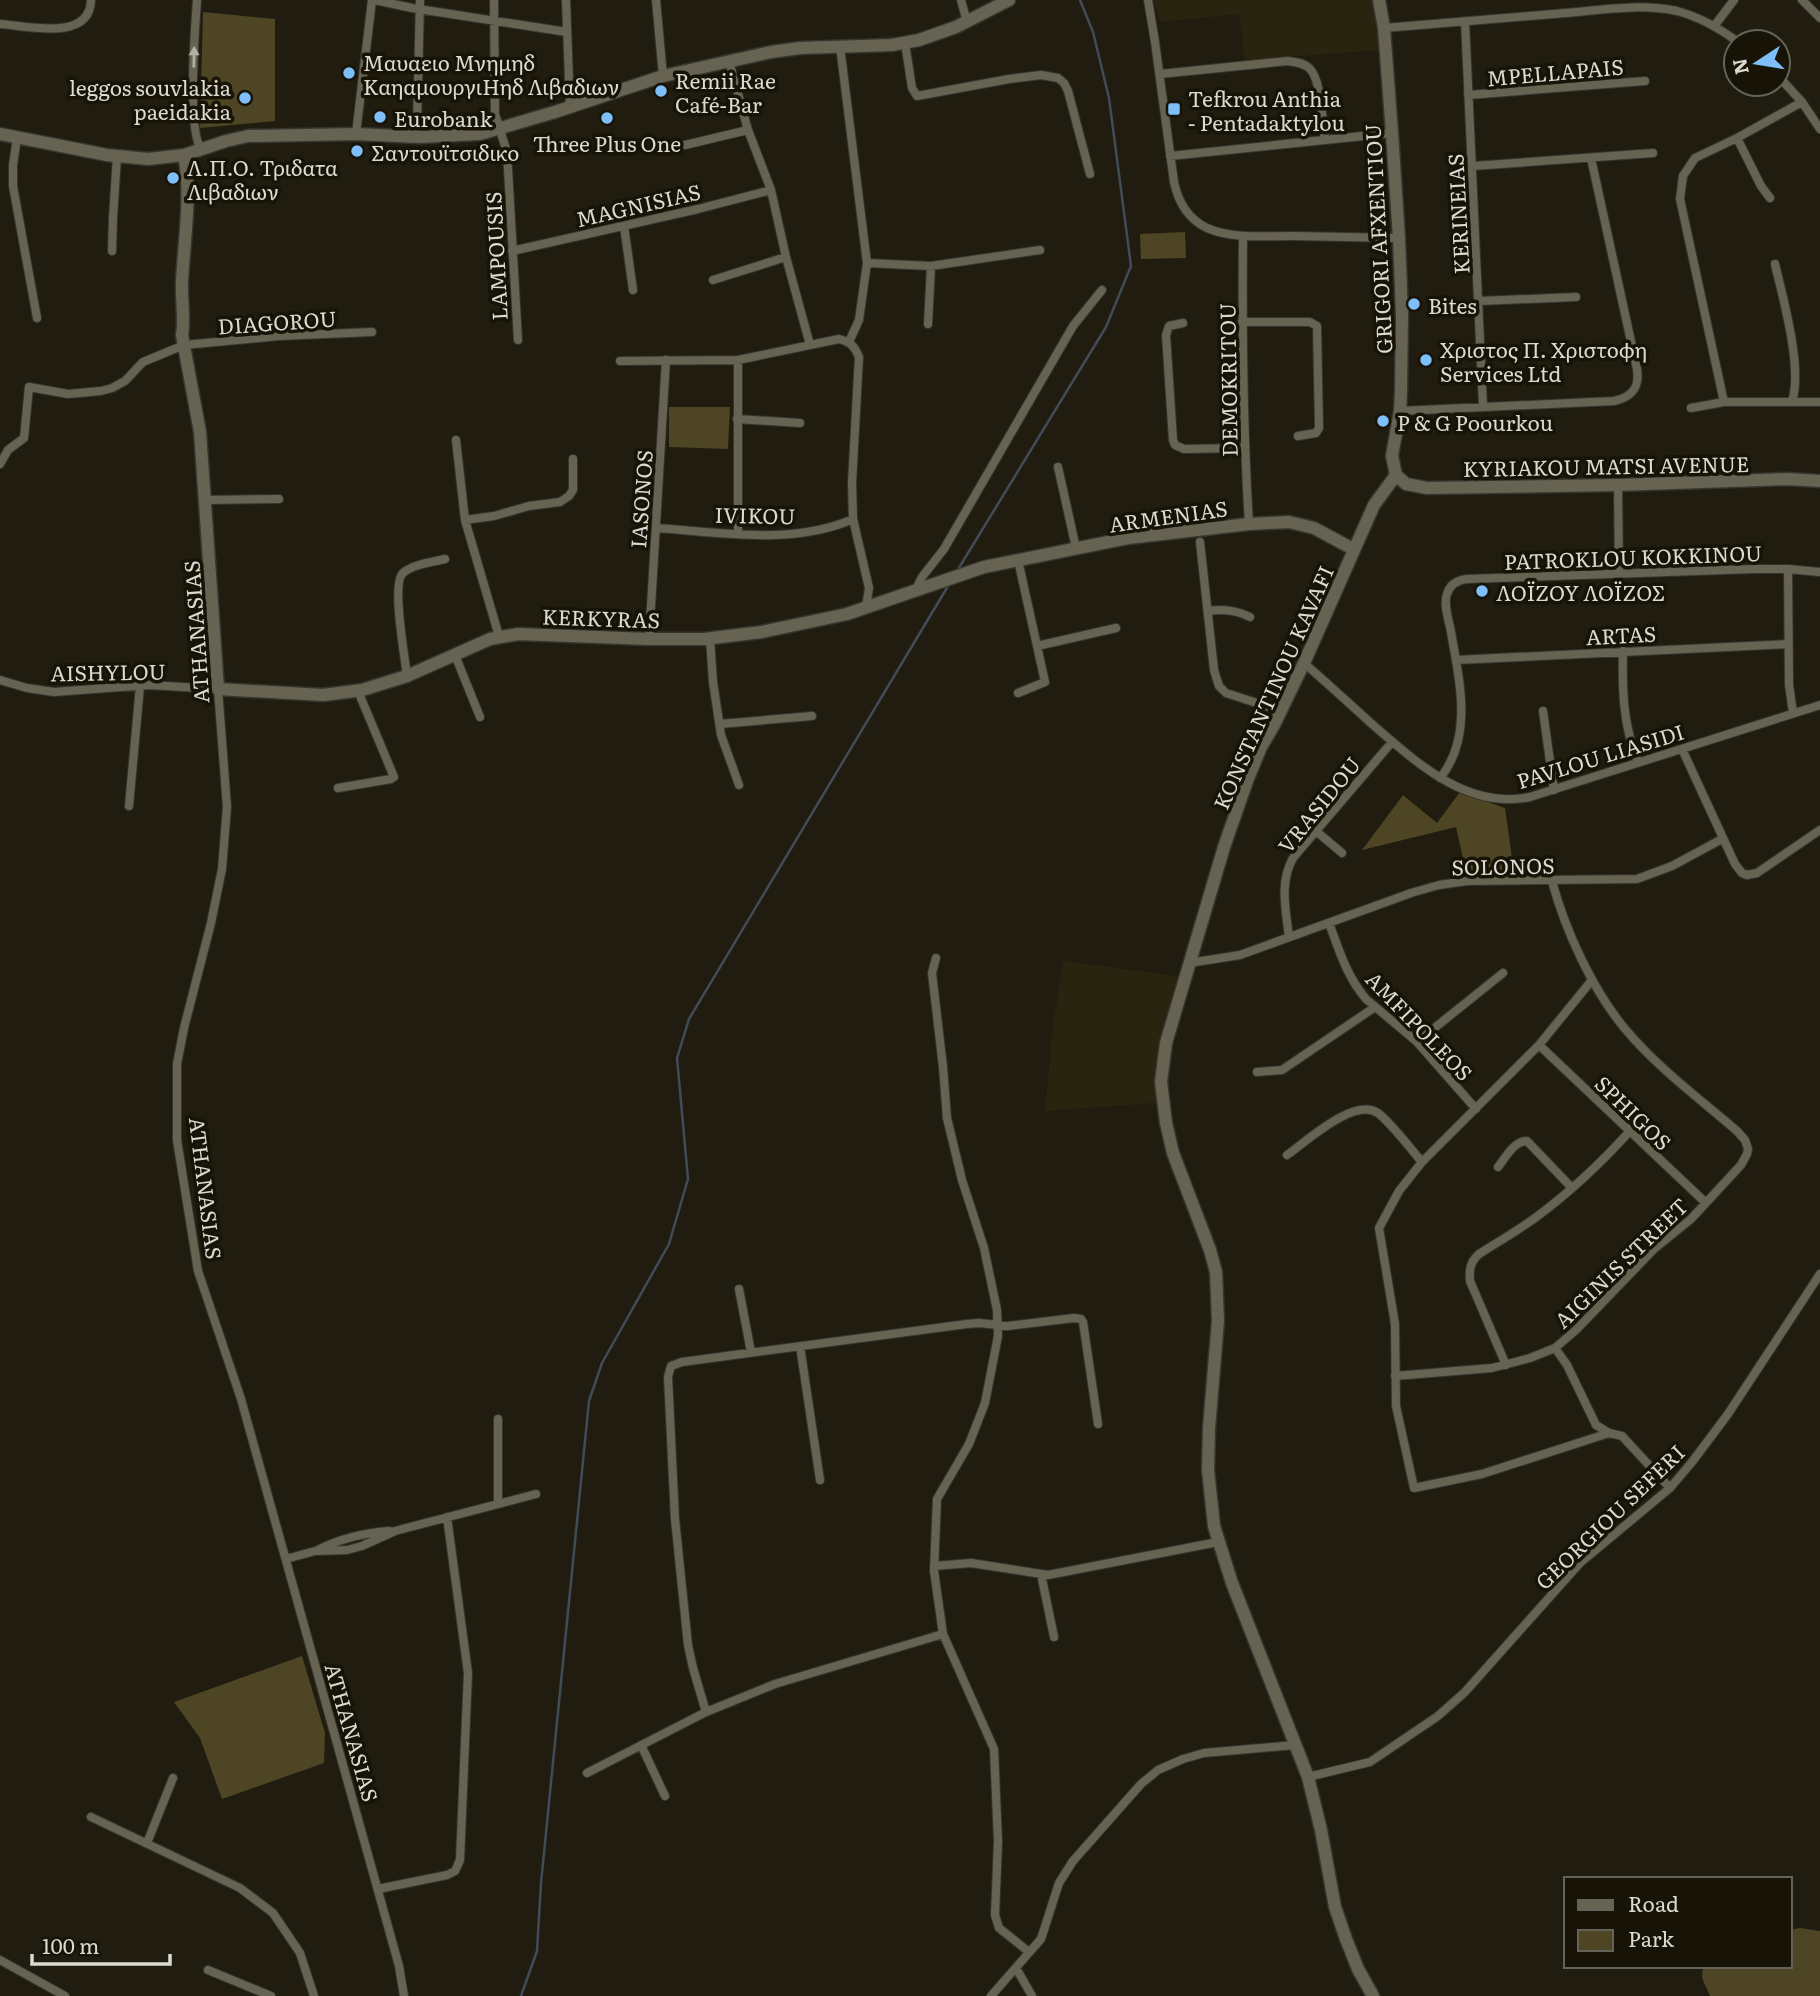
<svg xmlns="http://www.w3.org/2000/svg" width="1820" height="1996" font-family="Literata,serif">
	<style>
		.built { fill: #292410 }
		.green { fill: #4d4523 }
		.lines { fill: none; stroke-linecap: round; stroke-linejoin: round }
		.stream { stroke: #424c58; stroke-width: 2.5 }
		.street-casing { stroke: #38352f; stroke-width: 10 }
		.secondary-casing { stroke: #38352f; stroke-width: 15 }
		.street { stroke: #666353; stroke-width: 8 }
		.secondary { stroke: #666353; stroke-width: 12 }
		.oneway { fill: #b2b0a5 }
		.poi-dot { fill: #7ebef9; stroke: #171407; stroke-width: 2.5 }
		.labels { text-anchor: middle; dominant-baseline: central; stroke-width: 7; stroke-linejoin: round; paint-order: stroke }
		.poi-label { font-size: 21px; fill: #dbd9d1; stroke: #171407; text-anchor: start }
		.street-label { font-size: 21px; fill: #dbd9d1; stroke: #171407 }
	</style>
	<rect width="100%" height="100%" fill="#201d10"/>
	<path class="built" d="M1154,0h219l7,50 -135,10 -6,-46 -79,8z
		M1063,961l114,15 -22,127 -110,8 8,-84z"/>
	<path class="green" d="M203,12l72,7v102l-75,7z
		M1185,232l1,26 -45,1 -1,-25z
		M669,407h61l-2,42 -59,-2z
		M1460,792l45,16 9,65 -48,-1 -10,-45 -94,23 41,-55 34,28z
		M302,1656l23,77 -1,30 -102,36 -22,-61 -26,-36z
		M1800,1928l20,3v65h-110l-8,-18 1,-12h87v-36z"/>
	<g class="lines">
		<path class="stream" d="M957,571l149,-244 25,-61 -22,-168 -16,-66 -13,-32
			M521,1996l16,-45 4,-68 48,-482 13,-38 67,-119 19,-65 -11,-121 12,-39 259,-433"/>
		<defs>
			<path id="street" d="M197,0c-2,28 -10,129 4,149
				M375,0l37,8 155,24
				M494,0l1,114 12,38 11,188
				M566,0l4,107
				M656,0l7,76
				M961,0l6,22
				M1148,0l7,42 19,140c4,19 14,37 33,46 25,11 57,8 85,8 36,1 71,1 107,2
				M1802,0l18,18
				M1465,21l18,385
				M0,24c28,2 90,18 91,-24
				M1715,25l19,-25
				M1384,28c60,-5 120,-10 181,-15 36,-3 76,-10 112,-2 23,6 42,17 61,31
				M905,43l7,45 5,8 92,-17 32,-4 17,3 6,5 4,8 22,83
				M840,46l27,217 -8,57 -10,22
				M729,61l19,69 23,60 15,67 24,88
				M1160,74l128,-13c7,1 16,2 21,7 13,11 13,55 16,72
				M1778,76l24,26 18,27
				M1468,95l177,-14
				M1802,102l-65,36 -42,20 -12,18 -3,23 44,203h96
				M356,134l16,-134
				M419,137l-2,-12 3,-125
				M17,138l-4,27v21l24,132
				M1737,138l24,48 9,12
				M664,150l84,-20
				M1170,156l222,-23
				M1473,166l180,-13
				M624,226l9,64
				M1243,236c-1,96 0,192 6,288
				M112,251l1,-33 4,-62
				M512,251l186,-42 73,-19
				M867,263l64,3 109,-16
				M1775,264c8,34 28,105 17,137
				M713,280l73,-23
				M1479,301l97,-4
				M1242,322h68l7,4 2,102 -3,5 -18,3
				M1183,323l-14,3 -3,9 7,105 2,5 9,4 61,-1
				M928,324l3,-58
				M620,361l118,-1 101,-21c11,3 15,6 20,18l-7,126 1,36 16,69 -3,19
				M1691,408l33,-6
				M1400,411l214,-10c18,-4 26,-13 23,-32l-46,-211
				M737,419l63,4
				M456,440l9,80 34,116
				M0,464l8,-14 16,-12 5,-51 39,7 33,-3 11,-3 13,-7 18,-19 41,-17 95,-9 93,-4
				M1058,467l18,81
				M1618,485l1,88
				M205,500l74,-1
				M465,520l29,-4 35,-10 31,-4 9,-6 4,-6v-31
				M656,528c64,4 136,18 197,-9
				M738,533v-173
				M1200,542l14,128 5,16 7,7 55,18
				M1018,560l27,122 -27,11
				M1788,569l1,116 4,28
				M915,591l7,-14 22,-28 129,-223 29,-36
				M1208,611c16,-2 27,-1 42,6
				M649,639l17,-279
				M710,639l3,43 8,53 18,50
				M1037,646l79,-18
				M1623,651c-1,38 0,75 15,111
				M455,655l25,62
				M1456,660l332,-16
				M1304,663c23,20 46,41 69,62 44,38 94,85 157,72l290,-92
				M407,676c-2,-19 -16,-93 -4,-103 10,-9 30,-11 42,-14
				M0,680l27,8 27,4 94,-7 70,4 9,118 -5,62 -11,54 -27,105 -7,36v76l21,131 43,128 158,567 5,30
				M1543,711l11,79
				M720,724l92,-8
				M1682,749l53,115 7,9 5,2 10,-2 63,-43
				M1440,778c34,-41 19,-99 11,-146 -2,-12 -8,-27 -4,-38 3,-10 11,-14 20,-15l287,-10h34l32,3
				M338,788l53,-9 3,-2 -36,-86
				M129,806l11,-120
				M1316,831l26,22
				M1329,923c10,27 18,54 37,76l51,43 59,67
				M1289,937c-3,-27 -10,-54 4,-79l99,-116
				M936,958l-4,15 11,94 4,51 15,62 22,68 13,62 1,26 -13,67 -16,41 -32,55 -3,72 9,63 51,115 4,92 -3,74 4,13 30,24
				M1189,963l51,-8 171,-62 28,-8 28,-4 170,-2 35,-13 50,-27
				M1592,980l-53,65 -117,117 -23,29 -20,37 16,96 1,82 18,82 68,-14 127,-41
				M1417,1042l86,-69
				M1539,1045l167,158
				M1257,1072l25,-2 93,-63
				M1287,1155c20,-14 67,-58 91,-42 14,11 32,35 44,49
				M1498,1167c8,-10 16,-26 29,-26l45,47
				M739,1289l12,63
				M800,1346l20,134
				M1555,1348l12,17 29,60 13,8 13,3 48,52
				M1506,1365l-36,-84c-1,-11 0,-19 9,-27 19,-12 38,-23 56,-36 34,-25 65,-54 94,-86
				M1395,1376l97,-8 38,-10 25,-10 21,-18 78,-81 37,-30 50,-54 6,-11 1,-5 -3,-9 -8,-9c-37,-32 -79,-63 -111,-101 -33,-39 -61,-100 -74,-149
				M498,1504v-85
				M318,1550c23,-12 45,-17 71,-19
				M286,1559l29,-8 32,-1 15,-4 33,-15 141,-37
				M934,1566l37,-3 77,12 170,-33
				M1041,1574l13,63
				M706,1712l-13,-44 -5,-23 -13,-126 -7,-142 3,-11 11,-4 52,-7 233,-31 12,-1 29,3 66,-8 7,1 2,3 15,102
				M641,1745l24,51
				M587,1773l119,-61 69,-28 168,-50
				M1308,1777l62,-15 68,-46 27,-24 115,-129 90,-75 22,-26 36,-48 92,-140
				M91,1817l149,71 33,25 27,40 14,43
				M147,1843l26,-65
				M378,1889l69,-14 8,-4 5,-11 8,-187 -21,-156
				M0,1960l65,36
				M1016,1968l16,28
				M208,1970l63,26
				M991,1996l50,-57 18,-56 14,-22 68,-77 17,-14 25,-11 21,-6 91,-8"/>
			<path id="secondary" d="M1379,0l5,28 8,105 7,105 3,77 -1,76 -1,20 -8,45 4,19
				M0,134l107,21 41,4 36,-4 42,-14 22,-5 108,-2 63,3 61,-3 75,-22 108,-36 108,-24 29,-4 92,-3 27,-5 37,-13 53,-27
				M184,155c8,39 0,86 -2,126 -1,18 3,37 0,54l18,97 18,257 105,6 39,-5 45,-14 83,-37 28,-5 131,5h55l58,-7 85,-18 137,-47 144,-29 121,-14 40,-2 25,6 39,21
				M1396,475l10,9 21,4 191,-3 170,-6 32,2
				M1373,1996l-15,-27 -12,-30 -11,-32 -14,-77 -13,-53 -76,-194 -18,-57 -6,-56 1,-42 9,-107 -2,-49 -6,-22 -37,-97 -7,-30 -5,-41 5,-39 58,-196 23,-66 14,-34 13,-22 30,-62 70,-158 22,-30"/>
		</defs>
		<use href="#street" class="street-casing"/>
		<use href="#secondary" class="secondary-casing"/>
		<use href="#street" class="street"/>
		<use href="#secondary" class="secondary"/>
	</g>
	<defs><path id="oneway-solid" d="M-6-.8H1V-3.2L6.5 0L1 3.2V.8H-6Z" transform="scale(1.75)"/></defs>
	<use class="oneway" href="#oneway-solid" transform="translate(194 57) rotate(-89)"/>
	<g class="poi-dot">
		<circle cx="349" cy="73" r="7"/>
		<circle cx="661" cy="91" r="7"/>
		<circle cx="245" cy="98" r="7"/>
		<rect x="1167" y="102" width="14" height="14" rx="3.5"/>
		<circle cx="380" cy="117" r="7"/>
		<circle cx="607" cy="118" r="7"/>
		<circle cx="357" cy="151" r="7"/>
		<circle cx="173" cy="178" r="7"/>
		<circle cx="1414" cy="304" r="7"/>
		<circle cx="1426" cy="360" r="7"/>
		<circle cx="1383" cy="421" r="7"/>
		<circle cx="1482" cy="591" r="7"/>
	</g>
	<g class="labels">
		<g class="poi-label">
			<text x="363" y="61">Μαυαειο Μνημηδ<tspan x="363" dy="24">ΚαηαμουργιΗηδ Λιβαδιων</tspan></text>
			<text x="675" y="79">Remii Rae<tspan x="675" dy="24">Café-Bar</tspan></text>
			<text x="231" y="86" text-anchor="end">leggos souvlakia<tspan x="231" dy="24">paeidakia</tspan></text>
			<text x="1188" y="97">Tefkrou Anthia<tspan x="1188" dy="24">- Pentadaktylou</tspan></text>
			<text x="394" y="117">Eurobank</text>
			<text x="607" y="142" text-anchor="middle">Three Plus One</text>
			<text x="371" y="151">Σαντουϊτσιδικο</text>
			<text x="187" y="166">Λ.Π.Ο. Τριδατα<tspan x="187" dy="24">Λιβαδιων</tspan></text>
			<text x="1428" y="304">Bites</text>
			<text x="1440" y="348">Χριστος Π. Χριστοφη<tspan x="1440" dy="24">Services Ltd</tspan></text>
			<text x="1397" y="421">P &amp; G Poourkou</text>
			<text x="1496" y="591">ΛΟΪΖΟΥ ΛΟΪΖΟΣ</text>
		</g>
		<g class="street-label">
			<text transform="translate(1555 71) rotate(-5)">MPELLAPAIS</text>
			<text transform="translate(638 204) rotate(-13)">MAGNISIAS</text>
			<text transform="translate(1457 214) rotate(-93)">KERINEIAS</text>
			<text transform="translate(1377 239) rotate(-93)">GRIGORI AFXENTIOU</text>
			<text transform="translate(495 256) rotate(-93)">LAMPOUSIS</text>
			<text transform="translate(277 321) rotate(-4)">DIAGOROU</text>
			<text transform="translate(1227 380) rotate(-91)">DEMOKRITOU</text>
			<text transform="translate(1606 465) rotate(-1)">KYRIAKOU MATSI AVENUE</text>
			<text transform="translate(640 499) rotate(-86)">IASONOS</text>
			<text transform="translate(755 514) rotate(1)">IVIKOU</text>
			<text transform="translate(1168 515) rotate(-8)">ARMENIAS</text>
			<text transform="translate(1633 556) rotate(-2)">PATROKLOU KOKKINOU</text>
			<text transform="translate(601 617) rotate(2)">KERKYRAS</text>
			<text transform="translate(195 632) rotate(-94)">ATHANASIAS</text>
			<text transform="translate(1621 634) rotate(-3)">ARTAS</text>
			<text transform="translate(108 671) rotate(-1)">AISHYLOU</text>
			<text transform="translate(1272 687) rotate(-66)">KONSTANTINOU KAVAFI</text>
			<text transform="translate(1600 755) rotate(-17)">PAVLOU LIASIDI</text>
			<text transform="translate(1318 804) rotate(-51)">VRASIDOU</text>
			<text transform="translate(1503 865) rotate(-1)">SOLONOS</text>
			<text transform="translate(1420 1025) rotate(46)">AMFIPOLEOS</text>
			<text transform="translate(1634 1112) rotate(44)">SPHIGOS</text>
			<text transform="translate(207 1188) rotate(83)">ATHANASIAS</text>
			<text transform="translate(1620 1262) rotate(-44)">AIGINIS STREET</text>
			<text transform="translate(1609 1516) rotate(-44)">GEORGIOU SEFERI</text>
			<text transform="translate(353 1732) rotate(74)">ATHANASIAS</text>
		</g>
	</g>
	<rect x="1564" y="1877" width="228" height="91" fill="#171407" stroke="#656358" stroke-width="2"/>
	<rect x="1578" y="1900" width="35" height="10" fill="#666353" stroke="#656358" stroke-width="2"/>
	<text x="1628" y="1912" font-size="21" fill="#dbd9d1">Road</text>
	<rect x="1578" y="1930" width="35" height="21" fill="#4d4523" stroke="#656358" stroke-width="2"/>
	<text x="1628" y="1947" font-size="21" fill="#dbd9d1">Park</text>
	<g transform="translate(1757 63) rotate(258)"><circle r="33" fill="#171407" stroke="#656358" stroke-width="2"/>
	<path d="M0-5L12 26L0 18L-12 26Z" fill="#7ebef9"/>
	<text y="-10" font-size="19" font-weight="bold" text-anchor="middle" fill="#dbd9d1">N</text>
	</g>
	<path d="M32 1954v10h138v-10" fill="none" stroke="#dbd9d1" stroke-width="3.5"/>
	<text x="42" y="1954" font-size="21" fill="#dbd9d1" stroke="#171407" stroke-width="5" paint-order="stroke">100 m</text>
</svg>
